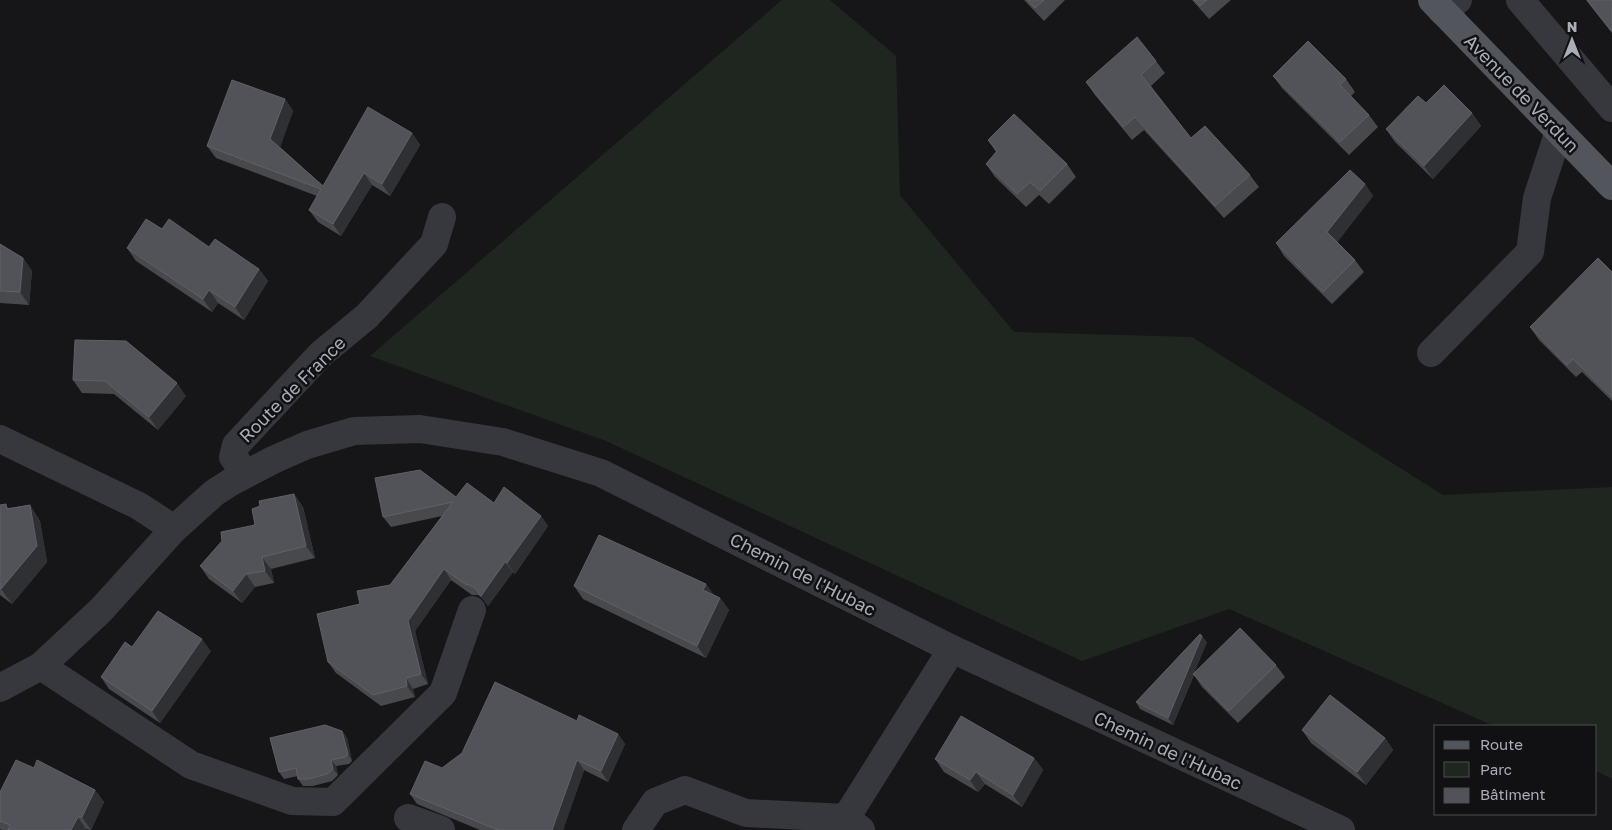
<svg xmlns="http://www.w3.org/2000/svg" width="1612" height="830" font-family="'Golos Text',sans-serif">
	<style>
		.green { fill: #1e261f }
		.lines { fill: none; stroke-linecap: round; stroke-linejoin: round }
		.minor { stroke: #37383d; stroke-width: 28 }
		.major { stroke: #53555c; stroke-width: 28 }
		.wall { fill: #47494d }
		.shaded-wall { fill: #2f3033 }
		.building { fill: #525359; stroke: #5f6168 }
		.labels { text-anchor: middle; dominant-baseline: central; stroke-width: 5; stroke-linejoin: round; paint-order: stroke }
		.street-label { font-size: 18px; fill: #a8adb8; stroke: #111113 }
	</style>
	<rect width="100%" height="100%" fill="#161618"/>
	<path class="green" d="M782,0h48l66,56 4,139 114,137 178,5 251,158 169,-8v292l-16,-8v-45h-102l-265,-117 -147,52 -476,-220 -236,-85z"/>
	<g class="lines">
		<path class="minor" d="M1520,0l92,108
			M1442,11l16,-11
			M1431,353l99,-101 7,-54 22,-67
			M0,439l139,67 35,23
			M246,474l-13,-17 3,-12 85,-91 46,-38 67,-72 8,-27
			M41,666l150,99 101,36 41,1 110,-109 29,-83
			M0,688l41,-22 60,-56 73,-81 40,-36 17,-11 42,-22 34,-15 47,-14 66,-2 83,13 98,31 351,176 389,181
			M408,818l33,12
			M636,830l19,-28 30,-12 61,23 100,5
			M861,830l-15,-12 106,-169"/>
		<path class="major" d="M1432,0l180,186"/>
	</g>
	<path class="wall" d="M1024,0h41l-21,21z
		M1192,0h39l-22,19z
		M1586,0h26v33z
		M1156,61l9,12 -14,13 40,52 59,37 9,12 -35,31 -80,-88 -12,10 -37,-45 -9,-13z
		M1273,76l73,3 9,13 -4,4 18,19 9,12 -29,28 -67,-67z
		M285,99l8,12 -13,36 43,39 89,-53 8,12 -30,51 -18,-11 -31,51 -23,-14 -9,-12 8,-14 -101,-38 -9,-12z
		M1426,103l46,10 9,13 -48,53 -38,-37 -9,-13z
		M988,140l79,24 9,13 -27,27 -10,-9 -13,12 -31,-30 -9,-13 10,-12z
		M1365,184l8,12 -36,46 18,18 9,12 -32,32 -48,-48 -8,-13z
		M162,229l47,18 50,22 9,12 -24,39 -26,-17 -6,9 -76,-51 -9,-13z
		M0,244l23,14 9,13 -3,34 -29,-2z
		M1612,272v129l-30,-29 -6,5 -37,-37 -9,-13z
		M126,341l60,55 -28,34 -44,-36 -32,-1 -9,-13z
		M294,494l9,13 12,51 -44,11 3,14 -19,4 -13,16 -33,-24 -9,-13z
		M456,497l38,6 47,13 7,10 -33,48 -2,-2 -25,34 -5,-7 -5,-4h-6l-21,-15 -36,51 13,53 -15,5 2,8 -34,9 -45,-33 -8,-11 32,-58 30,-19 52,-69 -51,11 -8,-10z
		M0,505l9,3 21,-3 10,16 7,41 -35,42 -12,-9z
		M706,584l7,10 7,4 9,12 -23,48 -123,-59 -9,-13z
		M1207,642l-13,31 82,-8 9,12 -47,46 -36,-36 -8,-12 -21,50 -33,-16 -4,-7z
		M132,647l79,4 -51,72 -51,-34 -8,-12z
		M577,721l41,13 7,10 -17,38 -24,-12 -21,60h-83l-63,-26 -7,-10 32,-26z
		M1302,730l83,8 8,12 -27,35 -55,-42z
		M342,731l5,7 5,23 -3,3 -13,2 2,9 -6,6 -19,5h-10l-5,-7v-3l-14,3 -5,-7z
		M1034,758l9,12 -21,37 -37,-23 -7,8 -34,-20 -9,-13z
		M34,768l61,22 9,12 -13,28 -5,-1v1h-84l-2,-1v-37z"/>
	<path class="shaded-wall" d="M285,99l8,12 -14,40 -9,-12z
		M1472,113l9,13 -48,53 -9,-13z
		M412,133l8,12 -30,51 -8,-12z
		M364,173l8,12 -31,51 -8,-12z
		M1365,184l8,12 -37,48 -9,-12z
		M23,258l9,13 -3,34 -9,-13z
		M259,269l9,12 -24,39 -9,-13z
		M209,290l9,13 -6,9 -9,-13z
		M177,383l9,13 -28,34 -9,-13z
		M294,494l9,13 12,51 -9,-12z
		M30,505l10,16 7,41 -35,42 -11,-15z
		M541,516l7,10 -33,48 -8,-11z
		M262,557l9,12 3,14 -9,-12z
		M505,562l8,10 -25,34 -7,-10z
		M444,569l7,11 -36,51 13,53 -7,-10 -13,-53z
		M246,574l9,13 -13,16 -9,-12z
		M706,584l9,13 -12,-7z
		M720,598l9,12 -23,48 -9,-12z
		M1202,636l5,6 -34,83 -5,-7z
		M202,639l9,12 -51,72 -8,-12z
		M406,678l7,11 2,8 -8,-11z
		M342,731l5,7 5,23 -4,-7z
		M618,734l7,10 -17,38 -7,-11z
		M1385,738l8,12 -27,35 -9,-13z
		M1034,758l9,12 -21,37 -9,-12z
		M331,760l5,6 2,9 -5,-6z
		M577,760l7,10 -21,60h-11z
		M976,772l9,12 -7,8 -8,-12z
		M95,790l9,12 -13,28 -9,-13z
		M78,817l8,12v1h-15z"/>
	<path class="building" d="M1027,0h17l-9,8z
		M1194,0h13l-7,6z
		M1587,0h25v32z
		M1137,37l19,24 -15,14 50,63 14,-12 45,49 -35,31 -80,-89 -12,10 -37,-45z
		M1308,41l38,38 -6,6 29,30 -29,27 -67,-66z
		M232,80l53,19 -15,40 53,47 45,-79 44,26 -30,51 -18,-11 -31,51 -24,-14 12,-21 -114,-43z
		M1444,85l28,28 -48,53 -38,-37 32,-33 8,7z
		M1014,114l53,50 -27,27 -10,-9 -13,12 -31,-30 11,-13 -9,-11z
		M1350,170l15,14 -38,48 28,28 -32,32 -47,-49z
		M146,219l16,10 7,-10 40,28 6,-8 44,30 -24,38 -26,-17 -6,9 -76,-51z
		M0,244l23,14 -3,34 -20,-1z
		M1598,258l14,14v125l-39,-38 -6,6 -37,-38z
		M75,340l51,1 51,42 -28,34 -44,-36 -32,-1z
		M420,470l36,27 11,-14 27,20 10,-16 37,29 -34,47 -2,-1 -24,34 -5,-7 -6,-4 -5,-1 -21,-15 -36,52 13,53 -15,4 1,8 -34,9 -45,-33 -11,-48 43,-10 -3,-13 33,-6 63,-83 -70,15 -8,-39z
		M294,494l12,52 -44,11 3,14 -19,3 -13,17 -33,-25 22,-25 -1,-9 34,-7 -3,-16 8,-3 -1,-5z
		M6,504l1,5 23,-4 7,41 -36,43 -1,-1v-83z
		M599,535l107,49 -3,6 17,8 -23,48 -123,-60z
		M158,611l44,28 -50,72 -51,-34 24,-35 7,5z
		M1240,628l36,37 -47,46 -36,-37z
		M1200,634l2,2 -34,82 -32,-16z
		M495,682l82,39 2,-6 39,19 -17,37 -24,-11 -25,70h-54l-88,-36 15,-33 17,7 20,-15z
		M1330,695l55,43 -28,34 -55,-42z
		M961,716l73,42 -21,37 -37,-23 -6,8 -35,-21z
		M325,725l17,6 6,23 -3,3 -14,3 2,9 -6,5 -19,5h-10l-2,-11 -17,4 -9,-34z
		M16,760l18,8 3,-8 58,30 -13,27h-4l-7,13h-63l2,-5 -10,-4v-29z"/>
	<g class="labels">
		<g class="street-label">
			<text transform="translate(1522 93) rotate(46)">Avenue de Verdun</text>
			<text transform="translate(292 389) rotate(-45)">Route de France</text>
			<text transform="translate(803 574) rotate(27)">Chemin de l'Hubac</text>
			<text transform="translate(1168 750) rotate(25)">Chemin de l'Hubac</text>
		</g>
	</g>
	<rect x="1434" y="725" width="162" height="90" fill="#111113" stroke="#4d4f55"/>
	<rect x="1444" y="741" width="25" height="8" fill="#53555c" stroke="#4d4f55"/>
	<text x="1480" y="750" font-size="15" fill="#a8adb8">Route</text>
	<rect x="1444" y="762" width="25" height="15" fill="#1e261f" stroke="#4d4f55"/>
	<text x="1480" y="775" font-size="15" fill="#a8adb8">Parc</text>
	<rect x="1444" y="788" width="25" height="15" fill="#525359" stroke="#4d4f55"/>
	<text x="1480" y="800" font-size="15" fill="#a8adb8">Bâtiment</text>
	<g transform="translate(1572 40)" stroke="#111113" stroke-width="4" paint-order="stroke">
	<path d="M0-4L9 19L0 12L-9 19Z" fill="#a8adb8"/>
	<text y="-8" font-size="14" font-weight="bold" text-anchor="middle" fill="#a8adb8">N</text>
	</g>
</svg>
